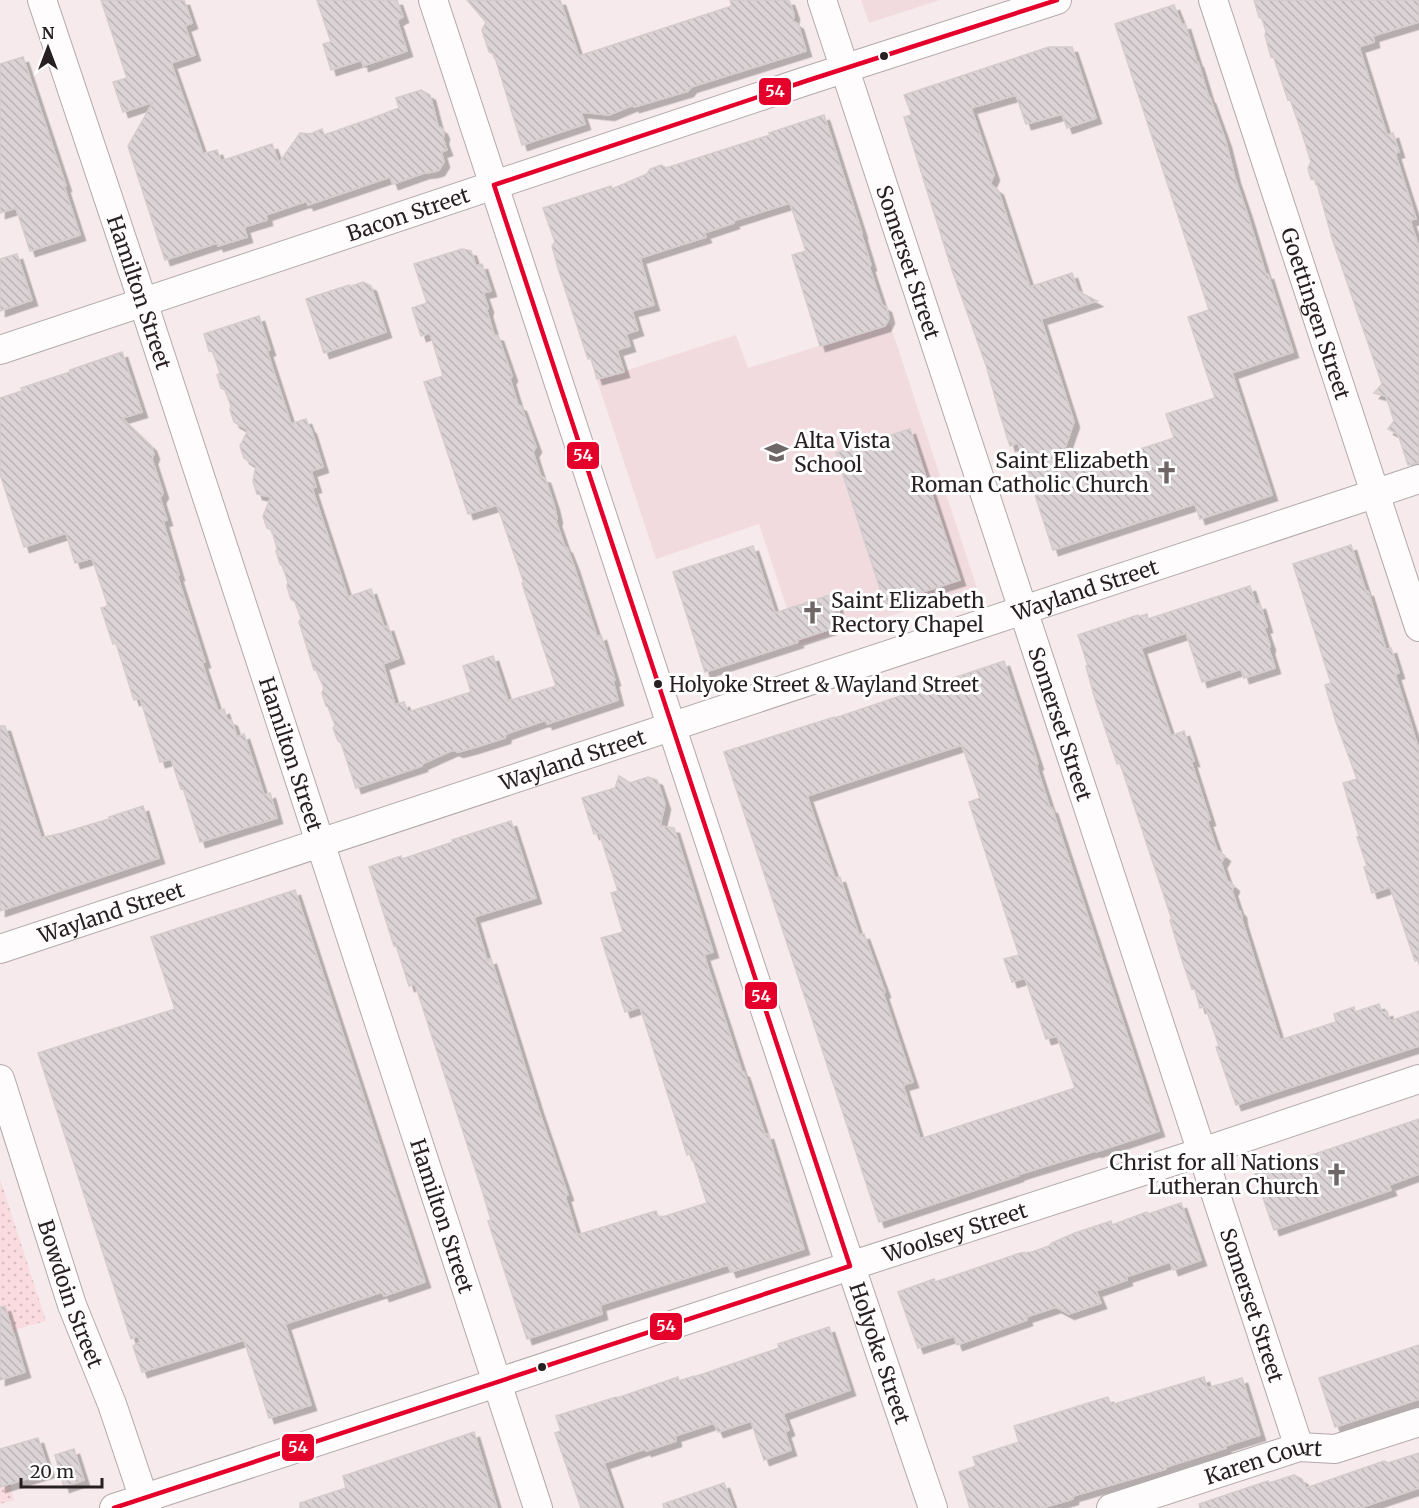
<svg xmlns="http://www.w3.org/2000/svg" width="1419" height="1508" font-family="Merriweather,serif">
	<style>
		.built { fill: #f1dbdf }
		.grass { fill: url(#grass-dots) }
		.building { fill: url(#building-back-hatch); stroke: #d5cccd; stroke-width: 1.5; fill-rule: evenodd; filter: url(#shadow) }
		.lines { fill: none; stroke-linecap: round; stroke-linejoin: round }
		.minor-casing { stroke: #b2a9ab; stroke-width: 30 }
		.minor { stroke: #fefcfc; stroke-width: 28 }
		.bus-1-casing { stroke: #fff; stroke-width: 9 }
		.bus-1 { stroke: #e4002b; stroke-width: 4.5 }
		.bus-dot { fill: #271f21; stroke: #fff; stroke-width: 2 }
		.labels { text-anchor: middle; dominant-baseline: central; stroke-width: 6; stroke-linejoin: round; paint-order: stroke }
		.bus-label { font-size: 20px; fill: #271f21; stroke: #fff; text-anchor: start }
		.street-label { font-size: 21px; fill: #271f21; stroke: #fff }
		.poi-label { font-size: 21px; fill: #271f21; stroke: #fff; text-anchor: start }
		.line-badge { stroke: #fff; stroke-width: 2 }
		.badge-label { font-size: 16px; text-anchor: middle; font-weight: bold; fill: #fff }
	</style>
	<defs>
		<pattern id="grass-dots" width="8" height="8" patternUnits="userSpaceOnUse" patternTransform="scale(1.5)"><rect width="8" height="8" fill="#f9dbe0"/><path d="M2 2h.1M6 6h.1" fill="none" stroke="#d5bcc0" stroke-width="1.8" stroke-linecap="round"/></pattern>
		<pattern id="building-back-hatch" width="6" height="6" patternUnits="userSpaceOnUse" patternTransform="scale(1.5)"><rect width="6" height="6" fill="#dbd3d5"/><path d="M-1 5l2 2M0 0l6 6M5-1l2 2" fill="none" stroke="#bcb5b7"/></pattern>
		<filter id="shadow"><feDropShadow dx="5.5" dy="5.5" stdDeviation="0" flood-color="#0004"/></filter>
	</defs>
	<rect width="100%" height="100%" fill="#f6eaec"/>
	<path class="built" d="M861,0h79l-71,23z
		M890,324l87,264 -178,57 -40,-121 -103,35 -59,-179 139,-45 12,33z"/>
	<path class="grass" d="M0,1179l46,142 -29,8 -6,9 -11,3z
		M10,1484l4,16 -14,4v-17z"/>
	<path class="building" d="M101,0h83l8,23 -7,3 10,29 -24,8 32,91 14,-4 4,11 51,-17 7,19 21,-30 10,1 12,-5 2,6 46,-16 29,-11 -3,-10 25,-8 9,5 8,31 4,3 2,5 -1,5 4,11 -6,2 3,10 -5,8 -6,2 -9,1 -31,11 -3,-7 -82,28 -1,-4 -41,14 1,5 -23,7 3,10 -29,9 -1,-3 -52,17 -37,-114 25,-44 -30,10 -10,-30 14,-4z
		M317,0h80l6,17 -6,3 10,31 -44,15 -1,-6 -31,10 -8,-26 8,-2z
		M467,0h93l19,56 153,-50 -2,-6h59l5,14 -1,7 5,3 8,27 -115,36 -3,4 -54,16 -1,-2 -24,10 -28,-3 4,12 -63,21 -28,-91 -5,-2 -7,-22 4,-8z
		M1254,0h165v22l-46,14 1,6 -15,5 28,88 6,-2 6,19 -4,1 21,66 -6,1 9,28v215l-11,2 -10,-31 -10,-5 6,-8 -8,-25 -12,-3 8,-9 -50,-146 -16,-58 -5,-1 -3,-11 3,-6 -8,-26 -13,-37 -2,1 -14,-42 -3,-1 -6,-22 1,-4 -4,-12 -3,-2z
		M1174,5l8,20 3,-1 12,38h1l11,36h1l16,44 9,36 12,35 19,62 2,-1 25,78 -61,21 40,122 -72,24 -5,-15 -142,46 -35,-107 -8,3 -11,-35 -12,-43 -35,-98 -48,-153 8,-2 -8,-20 145,-48h23l24,71 -29,10 -5,-14 -36,10 -10,-29 -45,13 23,67 -4,9 8,6 32,97 42,-14 6,18 19,10 -56,18 33,103 -16,46 37,-12 2,7 77,-25 -8,-24 49,-16 -27,-81 21,-7 -94,-286z
		M23,57l43,129h-2l16,49 -50,16 -14,-43 -16,5v-149z
		M824,115l38,118h-1l10,32 -2,1 13,39 4,2 3,11 -4,8 -65,20 -28,-91 14,-4 -16,-48 -57,18 1,2 -30,10 2,4 -66,21 14,47 -22,6 6,19 -12,4 4,12 -13,4 7,22 -27,7 -6,-21 -3,1 -30,-91 -6,-22 3,-4 -12,-34 68,-22 1,3 35,-15 3,-5 11,-4 5,3 104,-33 -1,-2z
		M462,249l9,2 5,15 6,-2 9,27 -8,2 5,14 -1,4 7,24 4,1 14,40 -2,3 8,26 3,1 15,41 -3,5 8,25 4,1 9,27 3,13 -1,3 9,26 2,1 7,18 23,71 4,-2 14,45 -2,1 5,19 -71,24 -1,-4 -40,14 -1,4 -32,10 -15,4 -5,-2 -31,14v2l-66,22 -15,-45 -3,-2 -5,-13 2,-3 -7,-18 -2,-1 -4,-13 2,-5 -8,-18h-2l-13,-42 -2,-6 2,-4 -6,-16 -4,-3 -4,-13 1,-4 -6,-17 -2,-1 -4,-13 1,-2 -5,-19 -5,-2 -4,-12 8,-19 -14,-3 -4,-13 3,-15 -12,-8 -4,-12 8,-16 -14,-8 -4,-12 1,-4 -6,-16 -4,-2 -4,-13 3,-2 -7,-21 -4,-1 -5,-17 55,-18 11,34 -3,1 24,73 15,-5 3,8 2,2 12,38 -12,4 5,16 -4,1 36,109 23,-8 13,38 4,-1 11,32 -16,6 12,41 9,-3 4,10 63,-20 -8,-26 30,-10 15,45 48,-15 -34,-103h2l-27,-78 -29,9 -44,-132 19,-6 -13,-43 -9,3 -9,-28 15,-5 -13,-39z
		M17,254l15,46 -32,11v-52z
		M363,282l8,4 15,46 -62,21 -18,-54 43,-14v2z
		M122,352l20,60 -20,6 29,28 3,8 -2,5 11,34 -3,5 7,22 -4,1 16,54h-2l28,87 -3,1 16,48 6,-2 3,10 5,2 5,16 7,-3 20,61 6,-2 7,25 -77,24 -17,-54 -2,1 -10,-30 -11,3 -20,-64 -6,2 -18,-57 -3,1 -12,-36 7,-2 -16,-48 -17,5 -9,-30 -42,14 -24,-73v-76l22,-7 -1,-3 49,-16v-2z
		M910,429l50,151 -75,24 -49,-151z
		M1351,545l15,47 2,-1 18,59 5,-2 8,25 -4,1 24,76v210l-4,1 -25,-74 -18,6 -8,-26 3,-1 -10,-29 2,-1 -16,-53 14,-4 -21,-57 -11,-37 6,-2 -38,-119z
		M753,546l22,67 58,-19 10,31 -46,15 1,2 -93,30 -32,-100z
		M1250,586l6,19 4,-1 7,23 -3,1 6,17 -1,4 6,19 -31,10 -3,-9 -39,13 -16,-49 -45,15 30,88 13,-5 10,30h-3l19,59 -3,1 10,29 8,6 -4,7 6,17 7,6 -2,5 6,18 3,3 1,8 38,120 56,-18 -2,-8 20,-7 1,5 24,-8 3,9 5,-2 3,10 29,-10v35l-183,59 -20,-58 3,-1 -14,-40 -5,2 -5,-19h-3l-10,-29 -12,-40h2l-52,-157 -3,1 -22,-65 -9,-33h2l-10,-31 60,-20v2l9,-3 1,5z
		M1004,661l34,103 -2,1 14,43h2l107,323 -63,21 -1,-1 -78,24 1,1 -139,46 -155,-470 110,-35 1,1zM962,745l18,53 -11,4 50,153 -15,4 8,23 13,-4 21,61 11,-3 18,52 -155,51 -17,-54 10,-3 -30,-89 2,-1 -21,-58 -5,1 -19,-58 -5,1 -28,-82z
		M0,726h5l36,112 21,-5 47,-14v-2l34,-11 16,52 -159,53z
		M619,776l11,7 18,-6 9,3 8,24 -5,22 14,2 39,124 -9,3 38,117h2l21,63 3,-1 36,115 -73,23 -3,-7 -128,40 2,9 -75,25 -39,-118 3,-1 -9,-30 -67,-206 -6,2 -13,-41 -2,1 -25,-79 32,-11 1,3 51,-17 -1,-2 59,-19 25,77 -62,19 13,43 4,-1 47,149 30,87 -3,1 12,39 79,-24 3,7 48,-15 -16,-50 -4,2 -47,-148 -15,5 -24,-74 22,-6 -12,-39 7,-2 -19,-59 -5,2 -12,-36 33,-10z
		M295,890l130,392 -41,14 -2,-4 -97,32 26,81 -42,13 -25,-78 -102,32 -9,-26 7,-4 -2,-6 -7,3 -93,-286 137,-44 -24,-72z
		M1419,1119v55l-30,11 2,5 -117,40 -19,-56z
		M1181,1203l20,57 -28,10 -3,-8 -44,15 1,3 -31,11 5,12 -32,11 -13,-7 -30,10 1,3 -70,25 -3,-9 -36,12 -20,-56 36,-13 1,3 21,-7 64,-22 12,-1 17,-6 3,-3 23,-10 36,-12 1,4 35,-13 1,2z
		M5,1306l20,66 -25,8v-73z
		M829,1327l21,63 -67,24 6,16 -4,2 6,18 -27,10 -13,-39 -33,11 -4,-9 -39,13 1,5 -30,10 -1,-2 -41,14 16,45h-39l-26,-75 6,-2 -5,-15 60,-19 1,1 61,-21 1,4 15,-5v1l85,-29 -1,-4z
		M1419,1345v54l-84,28 -16,-49z
		M1204,1377l3,11 35,-10 18,57 -35,11 1,2 -60,19v2l-93,27v3l-31,9h-72l-11,-36 17,-6 -3,-9 46,-15 -5,-16 94,-29 3,8z
		M474,1432l23,76h-197v-5l46,-15 -3,-12z
		M38,1438l11,34 -49,15v-38z
		M74,1449l10,31 -20,7 -9,-32z
		M1419,1453v35l-59,20h-160l-1,-4 69,-23 1,2 25,-8 8,4 4,9 78,-27 4,2z
		M724,1483l9,25h-69l-1,-4z"/>
	<g class="lines">
		<defs>
			<g id="minor">
				<path id="s1" d="M42,0l101,302 395,1206"/>
				<path id="s2" d="M433,0c166,503 328,1007 500,1508"/>
				<path id="s3" d="M822,0l477,1447"/>
				<path id="s4" d="M1213,0l206,627"/>
				<path id="s5" d="M0,350l806,-269 251,-81"/>
				<path id="s6" d="M0,949l1419,-470"/>
				<path id="s7" d="M0,1079l72,226 40,99 35,104"/>
				<path id="s8" d="M114,1508l340,-111 396,-131 352,-114 217,-73"/>
				<path id="s9" d="M1111,1508l188,-61 36,2 84,-27"/>
			</g>
		</defs>
		<use href="#minor" class="minor-casing"/>
		<use href="#minor" class="minor"/>
		<defs>
			<path id="bus-1" d="M494,185l356,1081
				M494,185l312,-104 251,-81
				M114,1508l736,-242"/>
		</defs>
		<use href="#bus-1" class="bus-1-casing"/>
		<use href="#bus-1" class="bus-1"/>
	</g>
	<defs>
		<symbol id="school-bare" viewBox="-9 -9 18 18"><path d="M0-5L7-2L0 1L-7-2ZM-4 1L0 2.5L4 1V4Q0 6-4 4Z" fill="#6f6668" stroke="#fff" stroke-width="2.5" paint-order="stroke"/></symbol>
		<symbol id="church-bare" viewBox="-9 -9 18 18"><path d="M-1.2-6h2.4v3.5h3.3v2.4h-3.3V6h-2.4V-.1h-3.3v-2.4h3.3Z" fill="#6f6668" stroke="#fff" stroke-width="2.5" paint-order="stroke"/></symbol>
	</defs>
	<g fill-rule="evenodd">
		<use href="#school-bare" x="760" y="436" width="33" height="33"/>
		<use href="#church-bare" x="1150" y="456" width="33" height="33"/>
		<use href="#church-bare" x="796" y="596" width="33" height="33"/>
		<use href="#church-bare" x="1320" y="1158" width="33" height="33"/>
	</g>
	<g class="bus-dot">
		<circle cx="884" cy="56" r="5"/>
		<circle cx="658" cy="684" r="5"/>
		<circle cx="542" cy="1367" r="5"/>
	</g>
	<g class="labels">
		<g class="bus-label">
			<text x="669" y="684">Holyoke Street &amp; Wayland Street</text>
		</g>
		<g class="street-label">
			<text stroke="none"><textPath href="#s5" startOffset="430">Bacon Street</textPath></text>
			<text stroke="none"><textPath href="#s3" startOffset="276">Somerset Street</textPath></text>
			<text stroke="none"><textPath href="#s1" startOffset="308">Hamilton Street</textPath></text>
			<text stroke="none"><textPath href="#s4" startOffset="330">Goettingen Street</textPath></text>
			<text stroke="none"><textPath href="#s6" startOffset="1143">Wayland Street</textPath></text>
			<text stroke="none"><textPath href="#s3" startOffset="762">Somerset Street</textPath></text>
			<text stroke="none"><textPath href="#s1" startOffset="794">Hamilton Street</textPath></text>
			<text stroke="none"><textPath href="#s6" startOffset="603">Wayland Street</textPath></text>
			<text stroke="none"><textPath href="#s6" startOffset="117">Wayland Street</textPath></text>
			<text stroke="none"><textPath href="#s1" startOffset="1280">Hamilton Street</textPath></text>
			<text stroke="none"><textPath href="#s8" startOffset="885">Woolsey Street</textPath></text>
			<text stroke="none"><textPath href="#s7" startOffset="226">Bowdoin Street</textPath></text>
			<text stroke="none"><textPath href="#s3" startOffset="1374">Somerset Street</textPath></text>
			<text stroke="none"><textPath href="#s2" startOffset="1425">Holyoke Street</textPath></text>
			<text stroke="none"><textPath href="#s9" startOffset="160">Karen Court</textPath></text>
		</g>
		<g class="poi-label">
			<text x="794" y="440">Alta Vista<tspan x="794" dy="24">School</tspan></text>
			<text x="1149" y="460" text-anchor="end">Saint Elizabeth<tspan x="1149" dy="24">Roman Catholic Church</tspan></text>
			<text x="831" y="600">Saint Elizabeth<tspan x="831" dy="24">Rectory Chapel</tspan></text>
			<text x="1319" y="1162" text-anchor="end">Christ for all Nations<tspan x="1319" dy="24">Lutheran Church</tspan></text>
		</g>
	</g>
	<g class="line-badge">
		<rect x="758" y="77" width="34" height="29" rx="6" fill="#e4002b"/>
		<rect x="566" y="441" width="34" height="29" rx="6" fill="#e4002b"/>
		<rect x="744" y="981" width="34" height="29" rx="6" fill="#e4002b"/>
		<rect x="649" y="1312" width="34" height="29" rx="6" fill="#e4002b"/>
		<rect x="281" y="1433" width="34" height="29" rx="6" fill="#e4002b"/>
	</g>
	<g class="badge-label">
		<text x="775" y="97">54</text>
		<text x="583" y="461">54</text>
		<text x="761" y="1002">54</text>
		<text x="666" y="1332">54</text>
		<text x="298" y="1453">54</text>
	</g>
	<g transform="translate(48 48)" stroke="#ffffff" stroke-width="4.5" paint-order="stroke">
	<path d="M0-4.5L10 22L0 15L-10 22Z" fill="#271f21"/>
	<text y="-9" font-size="16" font-weight="bold" text-anchor="middle" fill="#271f21">N</text>
	</g>
	<path d="M21 1478v9h81v-9" fill="none" stroke="#271f21" stroke-width="3"/>
	<text x="30" y="1478" font-size="18" fill="#271f21" stroke="#ffffff" stroke-width="4.5" paint-order="stroke">20 m</text>
</svg>
